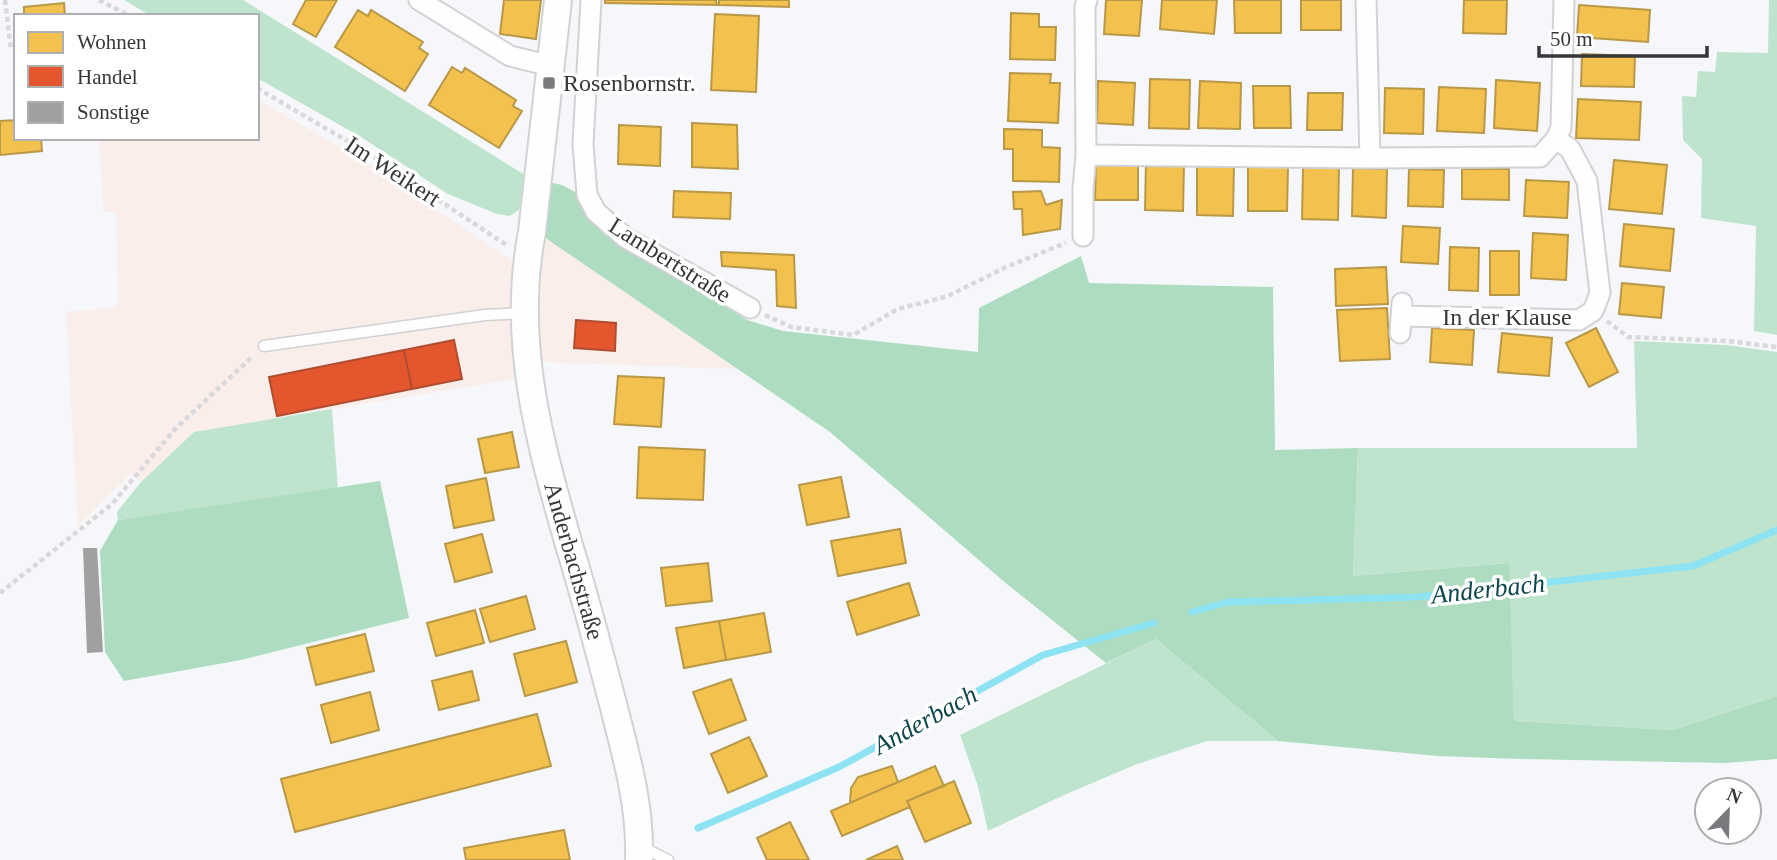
<svg xmlns="http://www.w3.org/2000/svg" width="1777" height="860" font-family="'Times New Roman',serif">
	<style>
		.commercial { fill: #faeeea }
		.green { fill: #bfe4cd }
		.forest { fill: #aedcc0 }
		.homes { fill: #f2c14e; stroke: #b99848; stroke-width: 2 }
		.shops { fill: #e4572e; stroke: #b04d31; stroke-width: 2 }
		.lines { fill: none; stroke-linecap: round; stroke-linejoin: round }
		.stream { stroke: #8de3f2; stroke-width: 7 }
		.building { fill: #a0a0a1 }
		.lane-casing { stroke: #d0d2d4; stroke-width: 13 }
		.street-casing { stroke: #d0d2d4; stroke-width: 23 }
		.secondary-casing { stroke: #d0d2d4; stroke-width: 30 }
		.path { stroke: #d9d9db; stroke-width: 4.5; stroke-dasharray: 5 3.5; stroke-linecap: butt }
		.lane { stroke: #fefefe; stroke-width: 10 }
		.street { stroke: #fefefe; stroke-width: 19 }
		.secondary { stroke: #fefefe; stroke-width: 26 }
		.poi-dot { fill: #787a7d; stroke: #fff; stroke-width: 2.5 }
		.labels { text-anchor: middle; dominant-baseline: central; stroke-width: 7; stroke-linejoin: round; paint-order: stroke }
		.poi-label { font-size: 24px; fill: #353739; stroke: #fff; text-anchor: start }
		.street-label { font-size: 24px; fill: #353739; stroke: #fff }
		.water-label { font-size: 26px; font-style: italic; fill: #0d464d; stroke: #fff }
	</style>
	<rect width="100%" height="100%" fill="#f5f7fa"/>
	<path class="commercial" d="M257,99l107,62 149,101 2,117 -321,53 -53,50 -11,-8 -52,52 -12,-214 52,-5 -2,-95h-12l-6,-74h159z
		M544,237l193,132 -196,-7 -2,-45z"/>
	<path class="green" d="M124,0h119l282,175 -6,35 -9,6 -13,-2 -49,-20 -87,-57 -104,-59v-62h-106z
		M1769,0h8v335l-23,-4 2,-105 -55,-8 1,-59 -19,-19 -1,-44 14,1 2,-26 17,1 2,-20 51,1z
		M1634,341l92,4 51,7v344l-104,34 -159,-9 -6,-158 -155,13 5,-128h279z
		M332,409l6,80 -220,31 -1,-8 24,-30 53,-50z
		M1156,639l122,102h-71l-70,23 -73,31 -76,36 -10,-45 -18,-51z"/>
	<path class="forest" d="M548,182l14,3 15,8 4,14 20,23 146,90 36,11 195,21 1,-44 102,-52 8,27 184,4 2,163 83,-2 -5,128 156,-13 5,158 159,9 104,-34v63l-53,4 -205,-4 -81,-3 -160,-15 -122,-102 -50,24 -98,-78 -178,-153 -286,-195z
		M380,481l29,137 -168,42 -117,21 -19,-29 -5,-101 18,-31z"/>
	<path class="homes" d="M306,0h31l-21,37 -23,-13z
		M504,0h37l-5,39 -36,-5z
		M605,0h111l1,5 -112,-2z
		M719,0h70v7l-70,-2z
		M1106,0h36l-3,36 -35,-2z
		M1162,0h55l-3,34 -54,-5z
		M1234,0h47v33h-46z
		M1301,0h40v30h-40z
		M1464,0h43l-1,34 -43,-1z
		M64,3l1,13h-41v-9z
		M1579,5l71,5 -2,32 -71,-5z
		M358,10l10,6 3,-6 52,32 -4,6 9,6 -23,37 -70,-44z
		M1011,13l28,1v13h17l-1,33 -45,-1z
		M715,14l44,2 -3,76 -45,-2z
		M1582,54l53,2 -1,31 -53,-1z
		M452,67l10,6 3,-5 51,32 -3,6 9,5 -23,37 -70,-43z
		M1010,73l41,1 -1,9h10l-2,40 -50,-2z
		M1150,79l40,1 -1,49 -40,-1z
		M1496,80l44,3 -3,48 -43,-3z
		M1098,81l37,2 -2,42 -36,-2z
		M1200,81l41,2 -1,46 -42,-1z
		M1253,86h37l1,42h-37z
		M1439,87l47,2 -2,44 -47,-2z
		M1385,88l39,1 -1,45 -39,-1z
		M1308,93h35l-1,37h-35z
		M1578,99l63,3 -2,38 -63,-2z
		M16,120v18h25l1,13 -42,4v-34z
		M692,123l45,2 1,44 -46,-2z
		M619,125l42,2 -1,39 -42,-2z
		M1004,129l38,1v17l18,1 -1,34 -46,-1v-32h-9z
		M1614,160l53,5 -5,49 -53,-5z
		M1096,161h42v39h-43z
		M1146,162l38,1 -1,48 -38,-1z
		M1197,163h37l-1,53 -36,-1z
		M1248,166l40,1 -1,44h-39z
		M1303,168h36l-1,52 -36,-1z
		M1353,168l34,1 -1,49 -34,-2z
		M1409,169l35,1 -1,37 -35,-1z
		M1462,169h47v31l-47,-1z
		M1526,180l43,2 -2,36 -43,-2z
		M674,191l57,2 -1,26 -57,-2z
		M1041,191l5,14 16,-5 -2,29 -37,6 -1,-26h-8l-1,-17z
		M1624,224l50,5 -4,42 -50,-5z
		M1403,226l37,2 -2,36 -37,-2z
		M1533,233l35,2 -2,45 -35,-2z
		M1450,247l29,1 -1,43 -29,-1z
		M1490,251h29v44h-29z
		M721,252l73,3 2,53 -19,-2 -1,-36 -54,-4z
		M1386,267l2,37 -52,2 -1,-37z
		M1622,283l42,4 -3,31 -42,-4z
		M1387,308l3,51 -50,2 -3,-51z
		M1432,328l42,2 -2,35 -42,-3z
		M1596,328l22,44 -29,15 -23,-44z
		M1502,333l50,5 -3,38 -51,-4z
		M618,376l46,2 -3,49 -47,-3z
		M512,432l7,35 -34,6 -7,-34z
		M639,447l66,3 -2,50 -66,-2z
		M841,477l8,40 -42,8 -8,-40z
		M486,478l8,42 -40,8 -8,-42z
		M900,529l6,34 -68,13 -7,-35z
		M482,534l10,38 -37,10 -10,-38z
		M708,563l4,38 -46,5 -5,-38z
		M909,583l10,32 -62,20 -10,-33z
		M526,596l9,33 -45,13 -10,-33z
		M475,610l9,33 -48,13 -9,-33z
		M764,613l7,39 -45,8 -7,-39z
		M719,621l7,39 -42,8 -8,-40z
		M365,634l9,37 -58,14 -9,-37z
		M566,641l11,41 -52,14 -11,-42z
		M472,671l7,29 -40,10 -7,-29z
		M731,679l15,41 -37,14 -16,-42z
		M370,692l9,38 -48,13 -10,-38z
		M537,714l14,52 -256,66 -14,-53z
		M749,737l18,39 -39,17 -17,-39z
		M892,766l6,16 -48,21 1,-15 7,-11z
		M935,766l9,20 -37,15 3,6 -68,29 -11,-25z
		M954,781l17,42 -46,19 -18,-41z
		M790,822l19,38h-42l-10,-22z
		M564,830l6,30h-104l-2,-12z
		M897,846l6,14h-37z"/>
	<path class="shops" d="M576,320l40,3 -1,28 -41,-3z
		M454,340l8,39 -50,10 -8,-39z
		M404,350l8,39 -135,27 -8,-39z"/>
	<g class="lines">
		<path class="stream" d="M1192,612l36,-10 189,-5 276,-31 84,-36
			M698,828l141,-61 204,-112 111,-32"/>
	</g>
	<path class="building" d="M83,548h14l6,104 -16,1z"/>
	<g class="lines">
		<defs>
			<path id="lane" d="M264,346l221,-31 37,-2
				M640,846l28,14"/>
			<path id="street" d="M419,0l91,56 41,10
				M591,0l-8,144 4,51 9,17 30,26 124,70
				M1366,0l4,158
				M1086,155l284,3 170,-1 16,-18 5,-11 3,-128
				M1083,236v-47l3,-34 -1,-149 2,-6
				M1401,316l178,4 14,-9 7,-18 -13,-112 -17,-32 -14,-10
				M1400,333l2,-30"/>
			<path id="secondary" d="M558,0l-26,232c-21,109 7,208 37,313 16,52 30,105 44,159 13,51 28,102 26,156"/>
		</defs>
		<use href="#lane" class="lane-casing"/>
		<use href="#street" class="street-casing"/>
		<use href="#secondary" class="secondary-casing"/>
		<path class="path" d="M5,0l6,49
			M99,0l31,16
			M257,88l109,64 142,94
			M765,315l26,12 62,8 45,-26 50,-13 58,-29 60,-24
			M1607,321l21,16 99,4 50,6
			M0,593l112,-89 64,-76 77,-72"/>
		<use href="#lane" class="lane"/>
		<use href="#street" class="street"/>
		<use href="#secondary" class="secondary"/>
	</g>
	<rect class="poi-dot" x="542" y="76" width="14" height="14" rx="3.5"/>
	<g class="labels">
		<g class="poi-label">
			<text x="563" y="83">Rosenbornstr.</text>
		</g>
		<g class="street-label">
			<text transform="translate(393 171) rotate(33)">Im Weikert</text>
			<text transform="translate(670 260) rotate(32)">Lambertstraße</text>
			<text x="1507" y="317">In der Klause</text>
			<text transform="translate(574 561) rotate(74)">Anderbachstraße</text>
		</g>
		<g class="water-label">
			<text transform="translate(1488 589) rotate(-6)">Anderbach</text>
			<text transform="translate(925 720) rotate(-29)">Anderbach</text>
		</g>
	</g>
	<rect x="14" y="14" width="245" height="126" fill="#ffffff" stroke="#aeafb0" stroke-width="2"/>
	<rect x="28" y="32" width="35" height="21" fill="#f2c14e" stroke="#aeafb0" stroke-width="2"/>
	<text x="77" y="49" font-size="21" fill="#353739">Wohnen</text>
	<rect x="28" y="66" width="35" height="21" fill="#e4572e" stroke="#aeafb0" stroke-width="2"/>
	<text x="77" y="84" font-size="21" fill="#353739">Handel</text>
	<rect x="28" y="102" width="35" height="21" fill="#a0a0a1" stroke="#aeafb0" stroke-width="2"/>
	<text x="77" y="119" font-size="21" fill="#353739">Sonstige</text>
	<g transform="translate(1728 811) rotate(23)"><circle r="33" fill="#ffffff" stroke="#aeafb0" stroke-width="2"/>
	<path d="M0-5L12 26L0 18L-12 26Z" fill="#787a7d"/>
	<text y="-10" font-size="19" font-weight="bold" text-anchor="middle" fill="#353739">N</text>
	</g>
	<path d="M1539 46v10h168v-10" fill="none" stroke="#353739" stroke-width="3.5"/>
	<text x="1550" y="46" font-size="21" fill="#353739" stroke="#ffffff" stroke-width="5" paint-order="stroke">50 m</text>
</svg>
